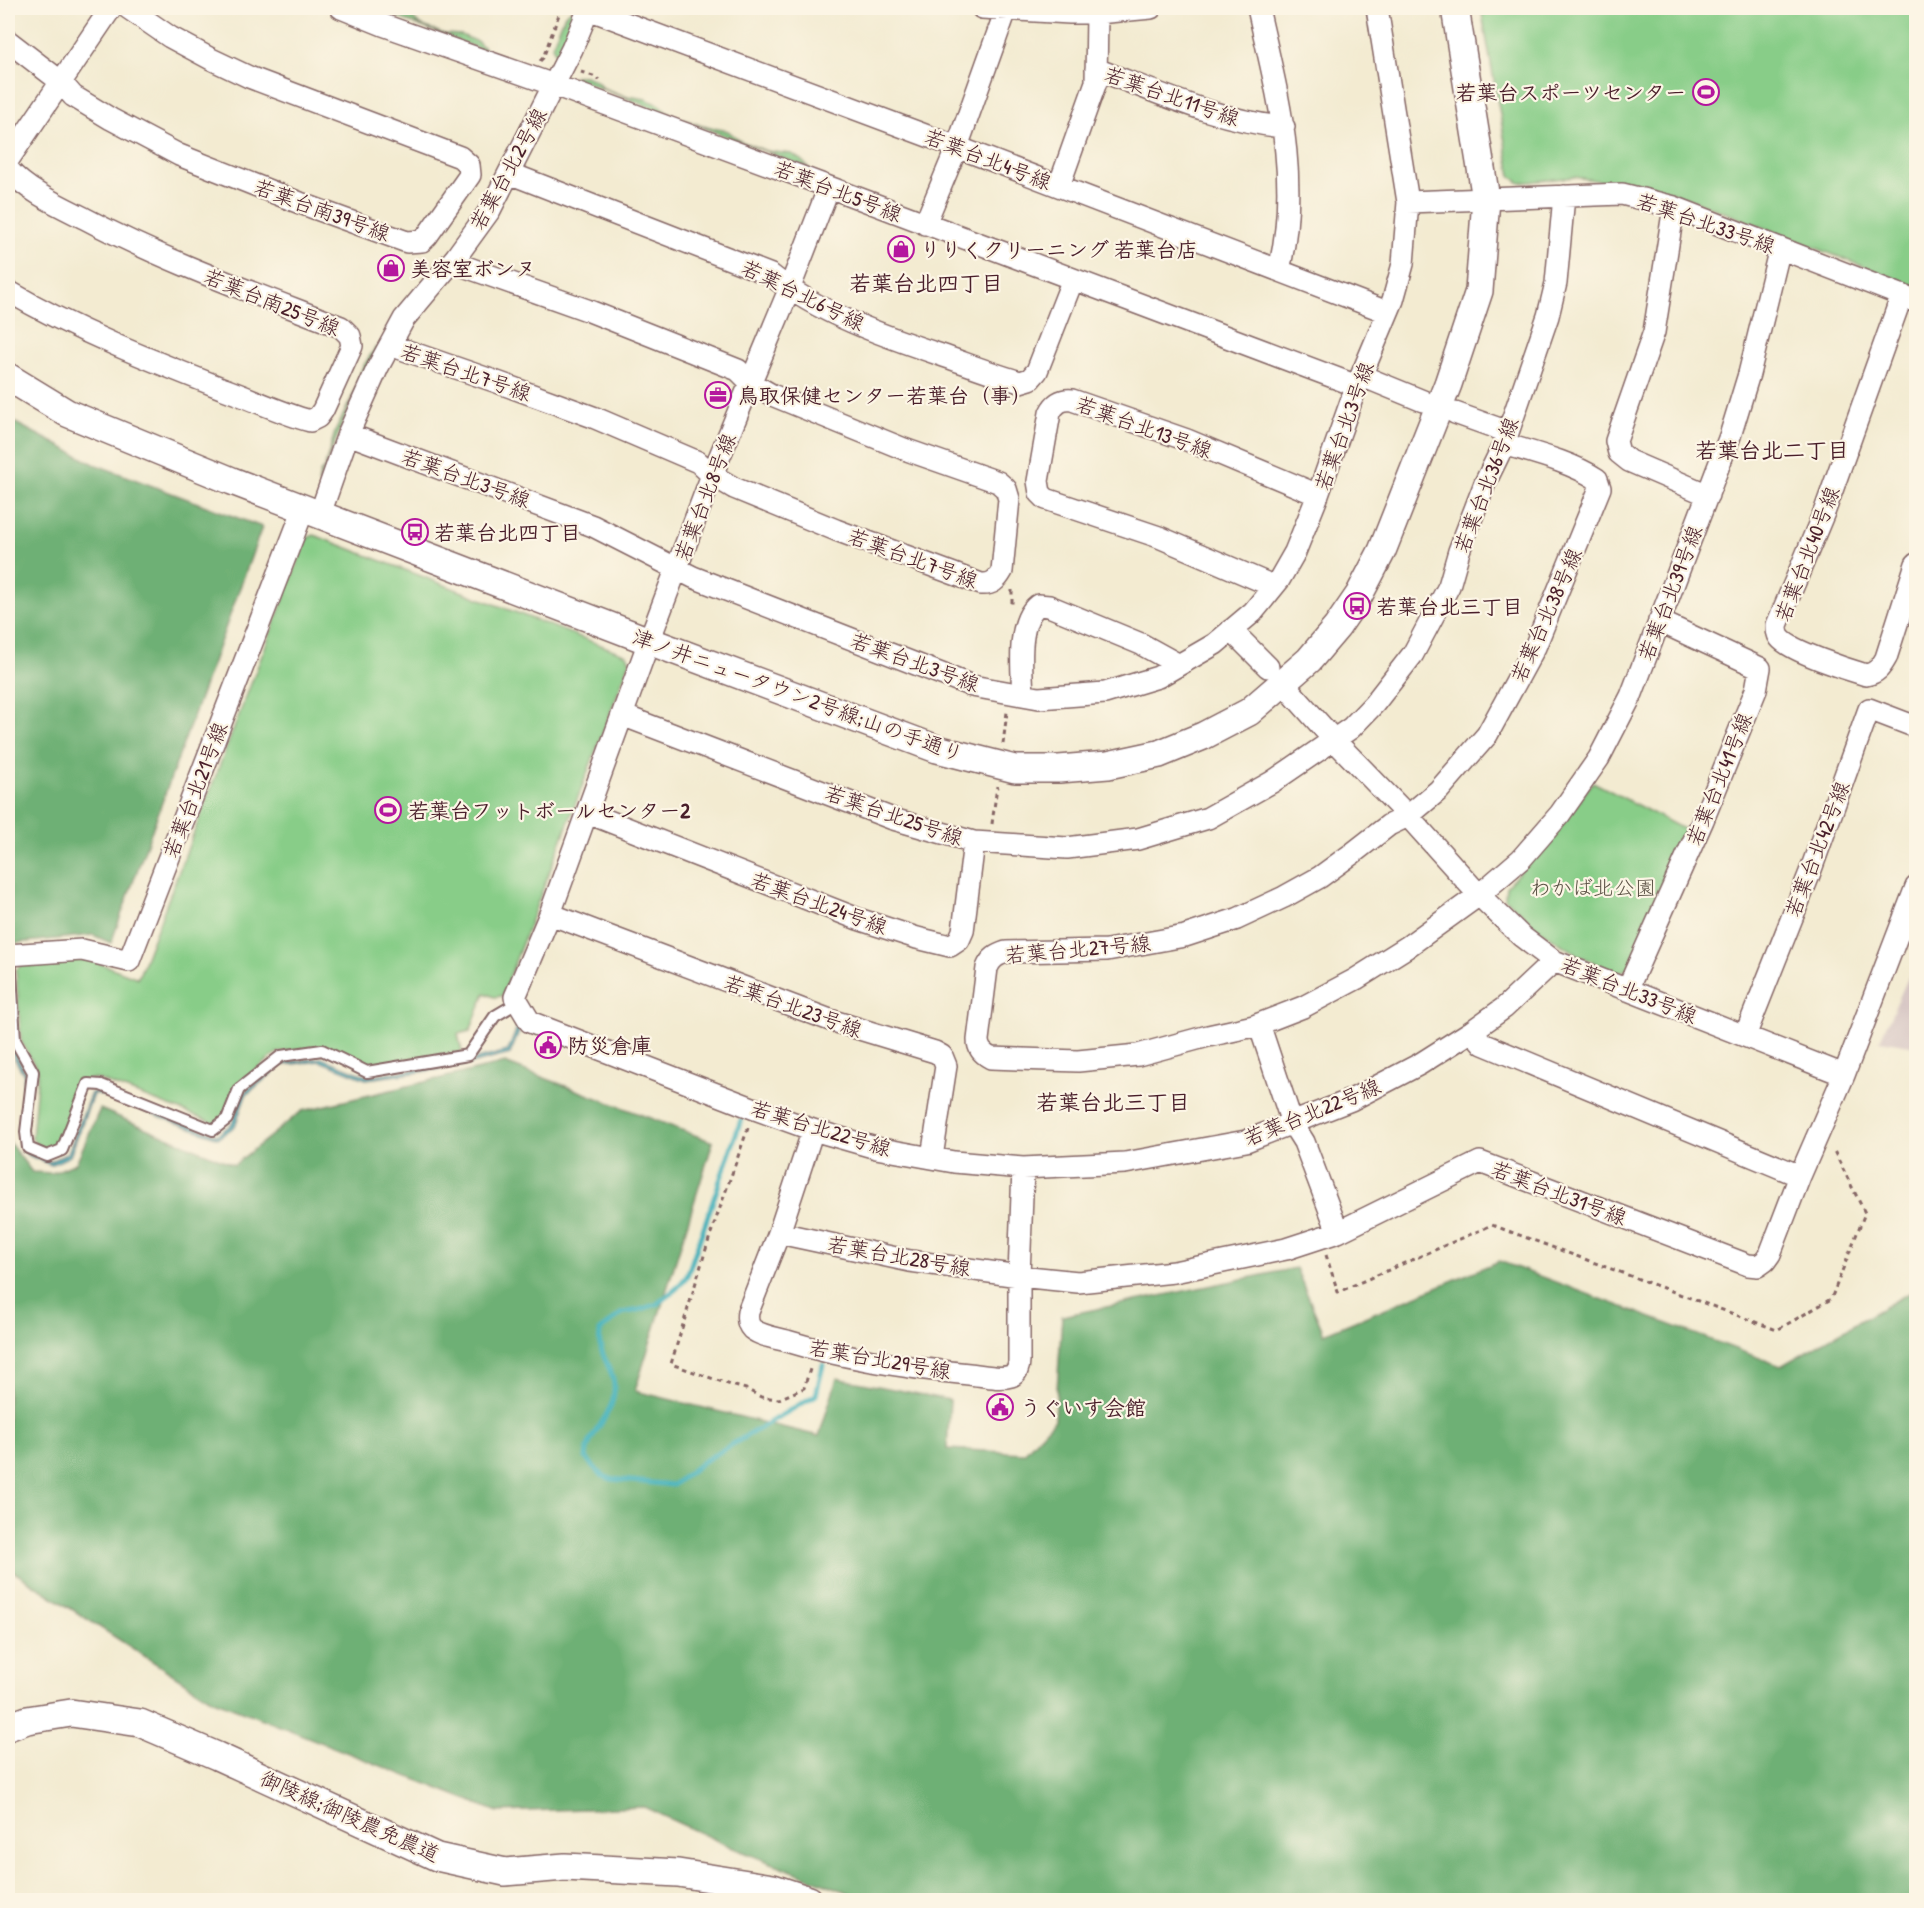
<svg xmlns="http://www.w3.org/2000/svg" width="1924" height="1908" font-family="'Patrick Hand','Klee One',sans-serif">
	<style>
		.industrial { fill: #d1bfbf }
		.green { fill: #88cd88; stroke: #69765a; stroke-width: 1.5 }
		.forest { fill: #6eb074; stroke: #5c6850; stroke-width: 1.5 }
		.water { fill: #41b1bb; stroke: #466873; stroke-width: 1.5 }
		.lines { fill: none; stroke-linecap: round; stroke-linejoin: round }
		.stream { stroke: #41b1bb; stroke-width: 5 }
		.service-casing { stroke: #856665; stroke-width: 14 }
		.minor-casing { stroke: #856665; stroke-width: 24 }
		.tertiary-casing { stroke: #856665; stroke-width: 30 }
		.path { stroke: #856665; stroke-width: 3; stroke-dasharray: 4.5 4.5; stroke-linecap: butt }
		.service { stroke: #fff; stroke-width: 10 }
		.minor { stroke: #fff; stroke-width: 21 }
		.tertiary { stroke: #fff; stroke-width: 27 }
		.labels { text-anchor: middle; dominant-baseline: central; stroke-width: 4.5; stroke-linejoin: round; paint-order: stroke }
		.poi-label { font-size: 21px; font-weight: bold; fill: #4a1f2b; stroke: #fcf5e5; text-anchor: start }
		.street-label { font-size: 21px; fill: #4a1f2b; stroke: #fcf5e5 }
		.park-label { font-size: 21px; fill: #5d5347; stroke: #fcf5e5 }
		.neighbourhood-label { font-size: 22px; font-weight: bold; fill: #4a1f2b; stroke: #fcf5e5 }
	</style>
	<rect width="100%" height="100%" fill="#fcf5e5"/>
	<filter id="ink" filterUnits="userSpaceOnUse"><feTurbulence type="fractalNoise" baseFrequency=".0167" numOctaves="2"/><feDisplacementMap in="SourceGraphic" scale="12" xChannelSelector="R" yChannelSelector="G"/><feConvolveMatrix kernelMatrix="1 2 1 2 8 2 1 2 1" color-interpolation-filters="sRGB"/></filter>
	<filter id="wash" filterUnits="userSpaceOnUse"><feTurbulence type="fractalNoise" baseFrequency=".008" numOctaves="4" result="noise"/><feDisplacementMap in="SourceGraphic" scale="24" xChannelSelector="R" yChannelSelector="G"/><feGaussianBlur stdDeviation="1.35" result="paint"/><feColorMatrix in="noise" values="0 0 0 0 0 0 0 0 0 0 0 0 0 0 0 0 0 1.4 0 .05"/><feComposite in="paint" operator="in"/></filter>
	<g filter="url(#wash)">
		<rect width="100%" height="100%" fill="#f3ebd1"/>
		<path class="industrial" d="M1916,960v86l-36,-6z"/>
		<path class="green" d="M373,8h19l15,5 13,12 24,9 17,1 17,7 10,10z
			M1481,8h435v279l-244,-95 -98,-15 -54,6 -9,-7z
			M573,9h6l-22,48 -5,-11 13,-31z
			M574,76h11l10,4 8,8 24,9h6l12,2 12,5 15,11 30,11 26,5 12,10 26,10 26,3 9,6 8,8 -214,-82 -20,-8z
			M376,347l2,1 -18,32 -42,104 2,-11 5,-7 10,-34 19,-39 8,-25z
			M314,535l313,120 3,6 -128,335 -8,1 -9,-4 -15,38 -12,3 4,18 -94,12 -46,-18 -45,7 -43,35 -11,30 -8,5 -115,-43 -9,-1 -9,6 -23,60 -8,6 -14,-6 -5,-7 6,-67 -17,-30 -5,-71 7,-7 65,-4 50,19 169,-440z
			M1593,782l96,50 -61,137 -11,4 -41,-19 -38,-25 -33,-31 1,-11 51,-57z"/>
		<path class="forest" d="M8,419l86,45 168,63 -151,416 -18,-8 -85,9z
			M505,1063l208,79 -78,249 184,45 18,-58 113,22 -3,49 77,4 31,-33 7,-104 234,-48 28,66 175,-73 282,105 135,-77v611h-1053l-19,-9 -111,-43 -89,-41 -146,5 -287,-113 -203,-131v-427l24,31 20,1 24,-10 24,-54 134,56 68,-54z"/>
		<path class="water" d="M8,1015l2,29 17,31 -6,58 8,20 21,9 18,-9 23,-60 8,-3 118,45 15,-11 10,-30 39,-31 40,-5 46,18 92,-12 49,-13 10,-25 3,1 -11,27 -51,13 -93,12 -46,-18 -38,4 -36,30 -11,31 -17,12 -122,-45 -3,1 -23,62 -19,9 -24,-10 -7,-11 -1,-12 5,-57 -16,-28z"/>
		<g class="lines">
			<path class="stream" d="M741,1120l-54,156 -10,12 -20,16 -18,6 -17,3 -22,18c0,4 -1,10 0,14 5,21 18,29 13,54 -5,22 -26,36 -27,59l15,17 10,4 62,6 31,-24 112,-66 7,-30"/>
		</g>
	</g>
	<g filter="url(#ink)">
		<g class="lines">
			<defs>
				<path id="service" d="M10,955l5,85 18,32 -7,60 2,16 19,8 15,-6 26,-66 13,1 112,45 14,-11 12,-30 42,-33 41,-6 45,22 101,-17 27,-39 22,-13"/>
				<path id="minor" d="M341,8l42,17 171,60 275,102 528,199
					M982,8l88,5h27l54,-5
					M1258,8c20,90 43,168 21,262
					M588,9l369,138 430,165
					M8,41l52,40 13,15 38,23 68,36 121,48 107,39 15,-1 5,-5 43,-61 -1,-10 -9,-8 -211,-80 -38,-18 -41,-22 -42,-29
					M1096,69c61,23 122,52 188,58
					M8,160l103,-152
					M8,169c17,21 52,37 76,49 83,44 170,75 257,109l9,9 2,10 -29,64 -5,7 -8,4c-29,-8 -58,-22 -86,-32 -74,-29 -148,-58 -216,-98
					M509,173l262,102c47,38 113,61 170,80 26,9 52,19 79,27l10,-3 7,-8 36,-92
					M1059,186l37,-104 1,-69
					M829,187l-40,103 -77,185 -63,166 -99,273 -35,83 15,25 225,87 58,21 63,18 78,14 69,6 102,-5 121,-22 105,-41 69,-36 52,-33 32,-23 50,-47
					M1408,202l214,-8 52,13 242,94
					M1674,207l-20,125 -38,109 3,12 10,8 79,34
					M925,224l32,-77 49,-137
					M1902,295l-77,215 -48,115c0,5 0,9 3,13 10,13 69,32 86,37 11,-2 15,-8 20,-17l30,-94
					M390,345l107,37 96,35 105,45 14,13 22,13 102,42 145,54c11,1 16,-4 21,-13l7,-72 -3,-10 -8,-7 -94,-33 -132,-54 -21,-12 -13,-13 -151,-60 -135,-48
					M1362,376l61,25
					M1455,413l53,19
					M348,434l245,92 100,51 279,109 67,12 66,-5 53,-16 57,-33 38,-32 26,-32 16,-28 23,-57 36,-102 39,-93 10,-36 5,-62 -31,-194
					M1504,444c30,9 67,18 93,35l3,9 -65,159 -48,88 -48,55 -31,26 -19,9 -36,28 -33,24 -36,20 -47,22 -52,17 -78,14 -101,2c-9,3 -15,6 -19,16l-9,72c0,9 5,14 13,18l87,3 60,-6 70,-19 46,-10 49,-19 53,-28 51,-32 72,-52 42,-36 39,-45 39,-56 32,-62 99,-260 19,-62 31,-126
					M320,514l28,-80 30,-67 26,-48 52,-62 34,-47 82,-161 17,-41
					M1273,586l-114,-49 -113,-38 -6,-6 -2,-12 12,-68c5,-10 11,-14 22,-13l115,40 131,55
					M1231,630l37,37
					M1283,683l51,57 74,76 71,79 42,41 33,25 290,114 72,-188
					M1023,695c-1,-25 -7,-73 15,-90l11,1 92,38 38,21
					M622,715l271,104 81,23 93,6 71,-9 70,-21 64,-36 79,-54 23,-24 39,-50 36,-68 10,-35 26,-68 19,-39 44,-128 8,-33 8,-87
					M588,813l270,106 59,19 33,8 9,-6 4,-9 11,-89
					M550,914l280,106 105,32 7,4 4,10 -14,91
					M8,955l74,-5 47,11 175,-453
					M1627,990l76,-170 53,-130 4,-22 -101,-47
					M1259,1024l33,99 12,19 34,90
					M1472,1031l11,13 317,132
					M1745,1036l64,-161 60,-166 47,18
					M813,1130l-34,103 -31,79c-1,6 -1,12 4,17 9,7 24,9 35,12 59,18 120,27 182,33 12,1 30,6 42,2 6,-2 8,-9 8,-15v-85l4,-108
					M779,1233l131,28 109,15 59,6 96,-10 112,-23 52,-17 142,-70 268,103 10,1 7,-5 5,-7 30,-78 44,-101"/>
				<path id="tertiary" d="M8,377l59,36 165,68 417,160 288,108 78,20h44l49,-4 51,-11 44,-18 46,-24 60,-52 28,-33 22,-32 23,-44 66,-167 31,-93 7,-92 -31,-191
					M8,1727l19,-7 44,-7 69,10 77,33 220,101 68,15 60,-5 113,6 95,15 36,12"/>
			</defs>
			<use href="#service" class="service-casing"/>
			<use href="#minor" class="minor-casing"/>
			<use href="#tertiary" class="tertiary-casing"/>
			<path class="path" d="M540,61l3,-3 18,-49
				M581,72l15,5 3,3
				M1012,590v14
				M1003,744l4,-32
				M992,824l5,-38
				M748,1128l-38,108 -39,128 60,21 15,4 15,8 18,2 25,-11 7,-22
				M1326,1255l12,37 154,-67 285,105 54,-31 34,-86 -32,-64"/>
			<use href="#service" class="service"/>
			<use href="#minor" class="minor"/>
			<use href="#tertiary" class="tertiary"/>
		</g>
	</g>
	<defs>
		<symbol id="stadium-ring" viewBox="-11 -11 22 22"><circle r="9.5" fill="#fcf5e5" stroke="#b5179e" stroke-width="1.5"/><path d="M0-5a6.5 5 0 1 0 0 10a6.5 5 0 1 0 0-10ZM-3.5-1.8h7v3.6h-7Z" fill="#b5179e"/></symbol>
		<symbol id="shop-ring" viewBox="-11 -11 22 22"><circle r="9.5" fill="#fcf5e5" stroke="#b5179e" stroke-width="1.5"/><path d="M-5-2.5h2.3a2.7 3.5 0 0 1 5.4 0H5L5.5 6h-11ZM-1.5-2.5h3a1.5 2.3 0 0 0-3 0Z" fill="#b5179e"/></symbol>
		<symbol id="office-ring" viewBox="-11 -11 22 22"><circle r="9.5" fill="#fcf5e5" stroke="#b5179e" stroke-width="1.5"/><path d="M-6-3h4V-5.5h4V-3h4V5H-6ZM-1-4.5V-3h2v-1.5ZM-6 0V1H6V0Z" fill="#b5179e"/></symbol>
		<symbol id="bus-ring" viewBox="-11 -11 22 22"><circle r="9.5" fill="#fcf5e5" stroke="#b5179e" stroke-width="1.5"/><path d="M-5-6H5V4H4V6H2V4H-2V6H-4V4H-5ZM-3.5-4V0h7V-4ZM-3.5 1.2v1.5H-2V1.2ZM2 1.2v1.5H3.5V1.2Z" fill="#b5179e"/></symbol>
		<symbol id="civic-ring" viewBox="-11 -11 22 22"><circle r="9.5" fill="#fcf5e5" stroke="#b5179e" stroke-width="1.5"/><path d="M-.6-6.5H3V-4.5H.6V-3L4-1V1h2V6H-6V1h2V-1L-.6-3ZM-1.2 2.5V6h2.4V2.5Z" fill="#b5179e"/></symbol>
	</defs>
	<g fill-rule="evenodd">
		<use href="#stadium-ring" x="1691" y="77" width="30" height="30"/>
		<use href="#shop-ring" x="886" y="234" width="30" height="30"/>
		<use href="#shop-ring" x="376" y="253" width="30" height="30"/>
		<use href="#office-ring" x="703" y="380" width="30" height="30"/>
		<use href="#bus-ring" x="400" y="517" width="30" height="30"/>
		<use href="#bus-ring" x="1342" y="591" width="30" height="30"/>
		<use href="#stadium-ring" x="373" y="795" width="30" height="30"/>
		<use href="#civic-ring" x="533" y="1030" width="30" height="30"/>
		<use href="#civic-ring" x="985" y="1392" width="30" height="30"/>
	</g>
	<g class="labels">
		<g class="poi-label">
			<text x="1686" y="92" text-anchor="end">若葉台スポーツセンター</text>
			<text x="920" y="249">りりくクリーニング 若葉台店</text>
			<text x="410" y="268">美容室ボンヌ</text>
			<text x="738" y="395">鳥取保健センター若葉台（事）</text>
			<text x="434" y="532">若葉台北四丁目</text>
			<text x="1376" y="606">若葉台北三丁目</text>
			<text x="408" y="810">若葉台フットボールセンター2</text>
			<text x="568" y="1045">防災倉庫</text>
			<text x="1020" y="1407">うぐいす会館</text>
		</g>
		<g class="street-label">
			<text transform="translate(1172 96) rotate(19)">若葉台北11号線</text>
			<text transform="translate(988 159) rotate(21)">若葉台北4号線</text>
			<text transform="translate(508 169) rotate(-61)">若葉台北2号線</text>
			<text transform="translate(838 191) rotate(21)">若葉台北5号線</text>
			<text transform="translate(322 210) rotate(20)">若葉台南39号線</text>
			<text transform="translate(1706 223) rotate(19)">若葉台北33号線</text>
			<text transform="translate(803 295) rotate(26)">若葉台北6号線</text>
			<text transform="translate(272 302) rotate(22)">若葉台南25号線</text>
			<text transform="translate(466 372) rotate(19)">若葉台北7号線</text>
			<text transform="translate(1344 426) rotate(-70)">若葉台北3号線</text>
			<text transform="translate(1144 427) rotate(20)">若葉台北13号線</text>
			<text transform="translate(466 478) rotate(20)">若葉台北3号線</text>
			<text transform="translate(1486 485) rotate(-69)">若葉台北36号線</text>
			<text transform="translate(705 497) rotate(-69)">若葉台北8号線</text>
			<text transform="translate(1807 554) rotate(-69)">若葉台北40号線</text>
			<text transform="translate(913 558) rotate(20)">若葉台北7号線</text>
			<text transform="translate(1670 593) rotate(-69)">若葉台北39号線</text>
			<text transform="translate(1546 615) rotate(-66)">若葉台北38号線</text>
			<text transform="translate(915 662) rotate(20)">若葉台北3号線</text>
			<text transform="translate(798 695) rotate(20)">津ノ井ニュータウン2号線;山の手通り</text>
			<text transform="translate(1719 779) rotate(-68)">若葉台北41号線</text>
			<text transform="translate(195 790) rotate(-69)">若葉台北21号線</text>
			<text transform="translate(894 815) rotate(19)">若葉台北25号線</text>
			<text transform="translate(1817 849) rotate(-69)">若葉台北42号線</text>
			<text transform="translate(819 903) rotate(20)">若葉台北24号線</text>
			<text transform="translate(1078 949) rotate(-5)">若葉台北27号線</text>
			<text transform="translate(1629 990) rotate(22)">若葉台北33号線</text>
			<text transform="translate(793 1006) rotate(20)">若葉台北23号線</text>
			<text transform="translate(1312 1112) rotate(-22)">若葉台北22号線</text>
			<text transform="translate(821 1128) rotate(17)">若葉台北22号線</text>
			<text transform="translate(1559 1193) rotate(21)">若葉台北31号線</text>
			<text transform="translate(899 1256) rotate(10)">若葉台北28号線</text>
			<text transform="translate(880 1359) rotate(10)">若葉台北29号線</text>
			<text transform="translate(350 1816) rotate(24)">御陵線;御陵農免農道</text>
		</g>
		<g class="park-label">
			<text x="1593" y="887">わかば北公園</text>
		</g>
		<g class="neighbourhood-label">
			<text x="926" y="283">若葉台北四丁目</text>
			<text x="1772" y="450">若葉台北二丁目</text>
			<text x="1113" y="1102">若葉台北三丁目</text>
		</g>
	</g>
	<rect width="1924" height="1908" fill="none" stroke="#fcf5e5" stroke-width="30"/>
</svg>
